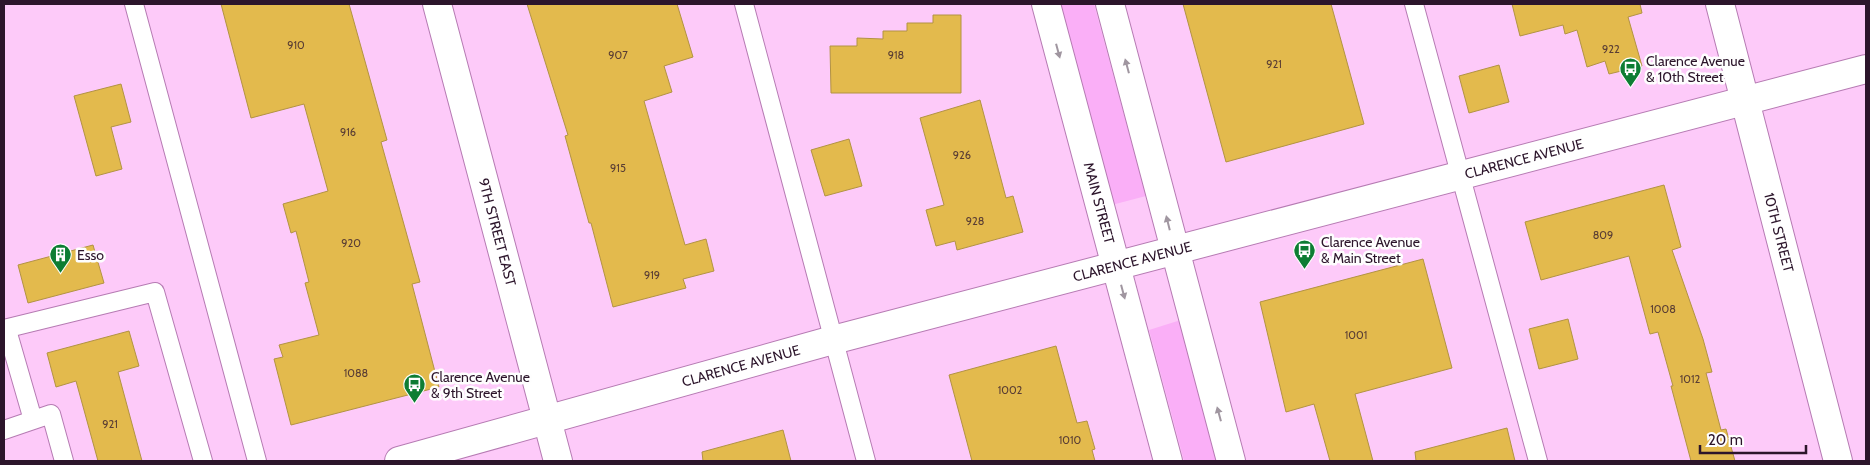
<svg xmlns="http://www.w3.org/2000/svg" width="1870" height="465" font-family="Cabin,sans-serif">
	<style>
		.green { fill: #faaff7 }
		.building { fill: #e3ba4d; stroke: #b29343 }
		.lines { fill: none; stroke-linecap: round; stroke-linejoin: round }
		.lane-casing { stroke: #b67bb3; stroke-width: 20 }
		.street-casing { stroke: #b67bb3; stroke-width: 30 }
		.secondary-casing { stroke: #b67bb3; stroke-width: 30 }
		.lane { stroke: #fff; stroke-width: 18 }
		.street { stroke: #fff; stroke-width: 28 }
		.secondary { stroke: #fff; stroke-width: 28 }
		.oneway { fill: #a096a0 }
		.labels { text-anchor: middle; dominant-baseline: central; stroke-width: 5; stroke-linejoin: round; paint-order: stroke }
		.number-label { font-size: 11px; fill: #5a3e34 }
		.poi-label { font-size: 14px; fill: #2c152b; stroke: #fefefe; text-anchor: start }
		.street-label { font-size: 14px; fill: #2c152b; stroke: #fefefe }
	</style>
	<rect width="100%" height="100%" fill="#fdcaf9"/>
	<path class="green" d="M1060,4h34l52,192 -42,11 -1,-35 -2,-16z
		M1184,319l34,142h-34l-35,-131z"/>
	<path class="building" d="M221,4h128l38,136 -6,2 39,140 -8,2 27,103 -148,38 -17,-66 9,-2 -4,-12 40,-10 -14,-52 4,-1 -13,-51 -5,2 -8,-29 45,-13 -24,-87 -53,14z
		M527,4h150l16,53 -29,9 8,26 -28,9 41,144 21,-6 8,32 -31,8 3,9 -73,19 -22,-84h-2l-24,-87 3,-1z
		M1183,4h148l33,120 -138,38z
		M1512,4h128l2,9 -14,4 14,49 -33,8 -4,-13 -18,6 -10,-37 -12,4 -2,-9 -43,11z
		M933,15h28v78h-130l-1,-47h27v-8l26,1v-8h24v-8h26z
		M1499,65l10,37 -40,11 -10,-37z
		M121,84l10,38 -20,5 11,42 -26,7 -22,-80z
		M980,100l26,98 7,-2 10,36 -66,18 -2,-9 -19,5 -10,-36 18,-5 -24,-87z
		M849,139l13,47 -37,10 -14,-46z
		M1664,185l17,62 -9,3 31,89 9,33 -6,1 15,57 5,-1 9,32h-44l-20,-75h2l-15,-54 -8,2 -21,-78 -88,24 -16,-58z
		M93,245l11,38 -76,20 -10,-38z
		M1423,259l29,109 -97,26 18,67h-43l-16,-57 -28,8 -26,-110z
		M1568,319l10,40 -39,10 -10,-40z
		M129,331l10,35 -21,6 24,89h-44l-22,-80 -20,6 -9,-34z
		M1056,346l21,77 10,-2 8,28 -3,1 3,11h-123l-23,-86z
		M1507,428l8,33h-99l-1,-9z
		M783,430l8,31h-88l-1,-9z"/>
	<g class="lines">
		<defs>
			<path id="lane" d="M134,4l123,457
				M744,4l122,457
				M1414,4l124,457
				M4,329l151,-37 48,169
				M7,330l26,90
				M4,430l47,-16 13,47"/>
			<g id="street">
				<path id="s1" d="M437,4l121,457"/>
				<path id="s2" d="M1046,4l122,457"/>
				<path d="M1110,4l121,457"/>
				<path id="s3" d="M1720,4l118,457"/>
			</g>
			<g id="secondary">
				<path id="s4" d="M399,461l434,-121 1033,-271"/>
			</g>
		</defs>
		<use href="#lane" class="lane-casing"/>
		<use href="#street" class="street-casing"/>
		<use href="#secondary" class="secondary-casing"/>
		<use href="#lane" class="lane"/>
		<use href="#street" class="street"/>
		<use href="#secondary" class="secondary"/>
	</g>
	<defs><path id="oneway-solid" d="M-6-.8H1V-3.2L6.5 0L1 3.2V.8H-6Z" transform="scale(1.25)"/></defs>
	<g class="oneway">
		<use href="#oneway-solid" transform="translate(1058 51) rotate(75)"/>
		<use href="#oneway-solid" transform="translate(1127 66) rotate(-105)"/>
		<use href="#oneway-solid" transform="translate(1168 223) rotate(-104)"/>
		<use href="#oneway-solid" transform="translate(1123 292) rotate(75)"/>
		<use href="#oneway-solid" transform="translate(1219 414) rotate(-105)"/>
	</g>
	<defs>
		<symbol id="bus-pin" viewBox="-11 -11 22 30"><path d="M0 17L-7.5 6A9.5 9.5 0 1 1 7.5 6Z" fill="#0d7d33" stroke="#fefefe"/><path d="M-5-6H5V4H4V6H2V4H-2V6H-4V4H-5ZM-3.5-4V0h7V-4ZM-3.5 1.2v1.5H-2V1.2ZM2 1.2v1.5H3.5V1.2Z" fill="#fff"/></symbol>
		<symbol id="building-pin" viewBox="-11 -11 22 30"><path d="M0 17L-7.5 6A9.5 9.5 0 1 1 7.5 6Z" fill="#0d7d33" stroke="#fefefe"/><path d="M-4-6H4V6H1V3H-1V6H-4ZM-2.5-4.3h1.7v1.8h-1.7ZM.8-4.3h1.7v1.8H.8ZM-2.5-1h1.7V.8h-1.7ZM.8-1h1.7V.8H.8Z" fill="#fff"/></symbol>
	</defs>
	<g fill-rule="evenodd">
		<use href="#bus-pin" x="1618" y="56" width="25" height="34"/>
		<use href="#bus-pin" x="1292" y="238" width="25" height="34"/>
		<use href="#building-pin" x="48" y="242" width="25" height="34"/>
		<use href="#bus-pin" x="402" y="372" width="25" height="34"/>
	</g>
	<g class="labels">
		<g class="number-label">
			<text x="296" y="45">910</text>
			<text x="1611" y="49">922</text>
			<text x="618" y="55">907</text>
			<text x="896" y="55">918</text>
			<text x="1274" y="64">921</text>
			<text x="348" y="132">916</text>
			<text x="962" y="155">926</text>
			<text x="618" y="168">915</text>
			<text x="975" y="221">928</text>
			<text x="1603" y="235">809</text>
			<text x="351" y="243">920</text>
			<text x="652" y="275">919</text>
			<text x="1663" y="309">1008</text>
			<text x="1356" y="335">1001</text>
			<text x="356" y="373">1088</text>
			<text x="1690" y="379">1012</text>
			<text x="1010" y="390">1002</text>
			<text x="110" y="424">921</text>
			<text x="1070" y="440">1010</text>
		</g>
		<g class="poi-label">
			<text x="1646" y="61">Clarence Avenue<tspan x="1646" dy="16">&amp; 10th Street</tspan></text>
			<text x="1321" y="242">Clarence Avenue<tspan x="1321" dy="16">&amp; Main Street</tspan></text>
			<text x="77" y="255">Esso</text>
			<text x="431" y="377">Clarence Avenue<tspan x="431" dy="16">&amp; 9th Street</tspan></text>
		</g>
		<g class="street-label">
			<text stroke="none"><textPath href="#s4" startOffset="1165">CLARENCE AVENUE</textPath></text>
			<text stroke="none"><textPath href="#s2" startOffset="206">MAIN STREET</textPath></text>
			<text stroke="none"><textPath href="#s3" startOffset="236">10TH STREET</textPath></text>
			<text stroke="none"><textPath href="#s1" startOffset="236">9TH STREET EAST</textPath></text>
			<text stroke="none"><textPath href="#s4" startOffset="760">CLARENCE AVENUE</textPath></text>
			<text stroke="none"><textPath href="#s4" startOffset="355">CLARENCE AVENUE</textPath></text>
		</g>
	</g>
	<rect width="1870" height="465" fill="none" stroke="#2c152b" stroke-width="10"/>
	<path d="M1700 445v8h106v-8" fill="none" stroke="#2c152b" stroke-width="2.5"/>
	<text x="1708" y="445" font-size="15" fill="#2c152b" stroke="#fefefe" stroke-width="4" paint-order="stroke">20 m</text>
</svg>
